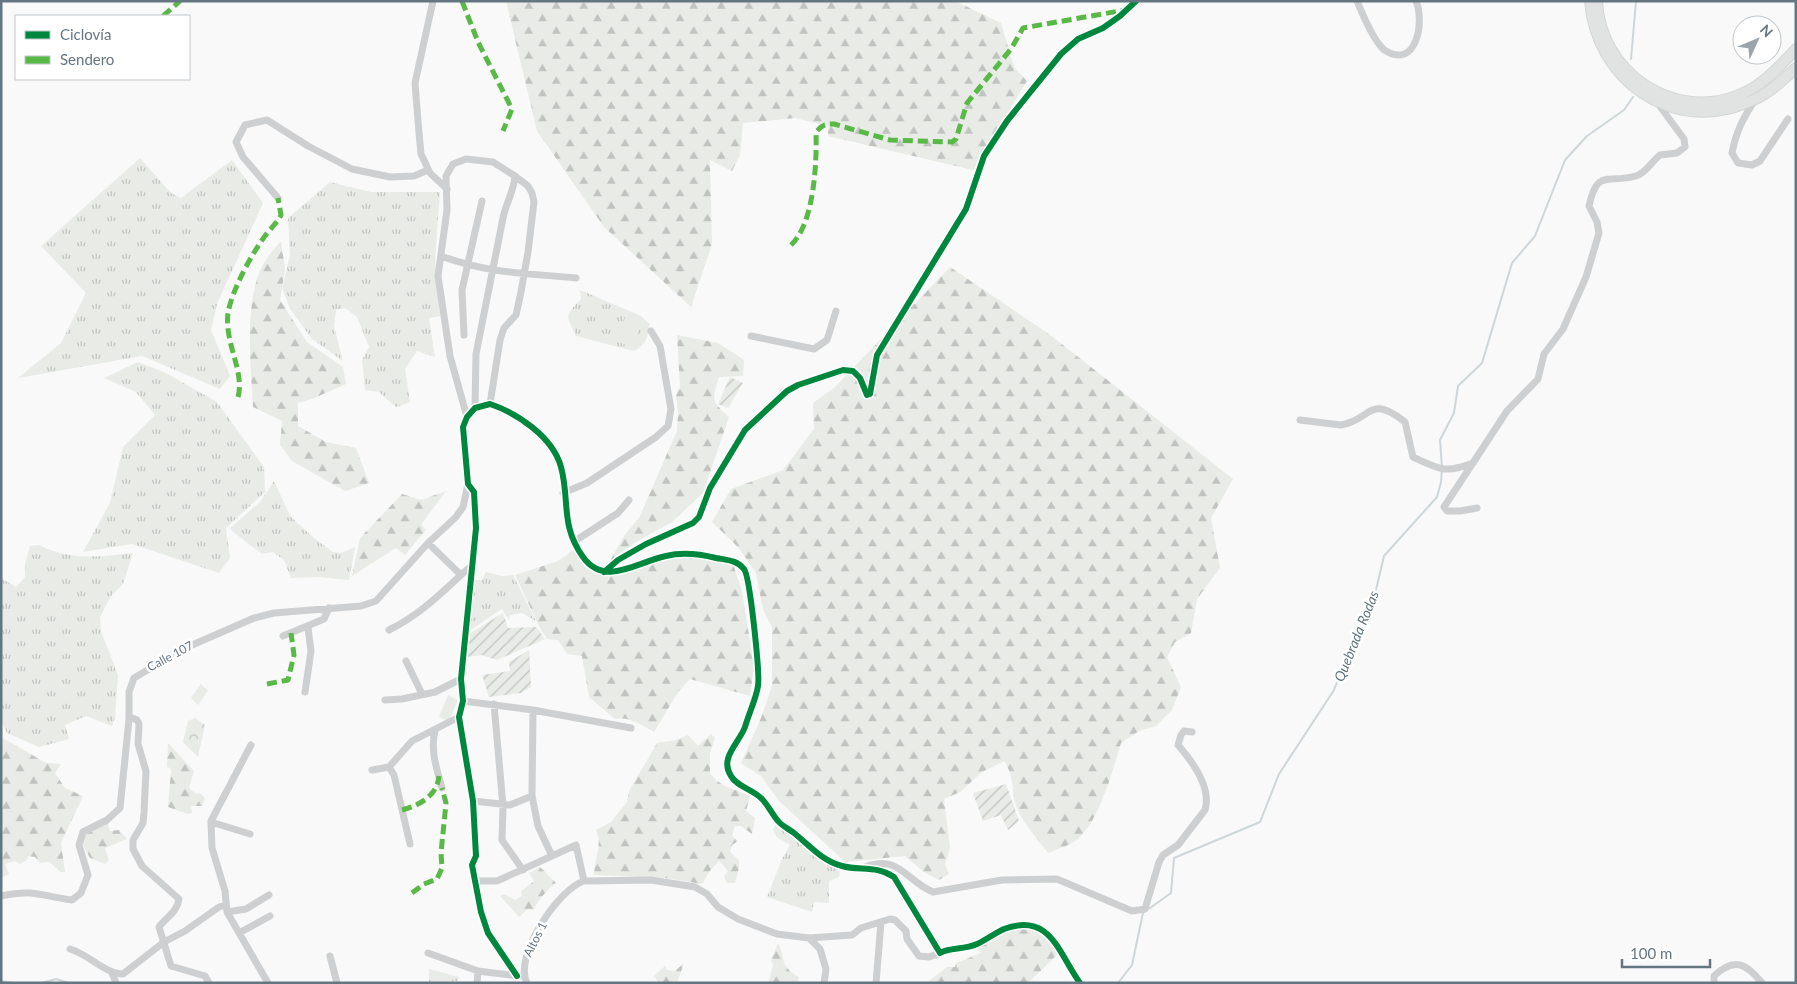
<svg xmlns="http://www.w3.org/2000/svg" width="1797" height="984" font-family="Lato,sans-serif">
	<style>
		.grass { fill: url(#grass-tufts) }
		.forest { fill: url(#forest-firs) }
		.park { fill: url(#park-crowns) }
		.garden { fill: url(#garden-furrows) }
		.pitch { fill: #e8ebe6 }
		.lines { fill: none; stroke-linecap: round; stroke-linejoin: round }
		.stream { stroke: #ced6d9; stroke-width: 2 }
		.highway-casing { stroke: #d5d6d6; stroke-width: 12 }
		.minor { stroke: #cecfd0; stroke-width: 7 }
		.highway { stroke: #e1e2e2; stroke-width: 10 }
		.quiet { stroke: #58b947; stroke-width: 5; stroke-dasharray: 10 5; stroke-linecap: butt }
		.cycleway-casing { stroke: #fff; stroke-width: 9 }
		.cycleway { stroke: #00873e; stroke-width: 6 }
		.labels { text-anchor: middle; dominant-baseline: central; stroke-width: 5; stroke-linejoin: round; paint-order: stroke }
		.street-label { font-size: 12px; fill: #657683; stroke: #fff }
		.water-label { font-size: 14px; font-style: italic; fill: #60757c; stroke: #fff }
	</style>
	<defs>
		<pattern id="grass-tufts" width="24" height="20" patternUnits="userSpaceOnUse" patternTransform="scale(1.25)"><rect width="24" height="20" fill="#e8ebe6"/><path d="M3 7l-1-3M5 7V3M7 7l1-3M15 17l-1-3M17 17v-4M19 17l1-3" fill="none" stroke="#c0c3c0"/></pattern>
		<pattern id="forest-firs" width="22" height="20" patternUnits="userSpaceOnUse" patternTransform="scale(1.25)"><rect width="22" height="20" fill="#e8ebe6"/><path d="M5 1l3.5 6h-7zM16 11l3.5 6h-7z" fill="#c0c3c0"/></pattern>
		<pattern id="park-crowns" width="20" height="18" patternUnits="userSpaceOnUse" patternTransform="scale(1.25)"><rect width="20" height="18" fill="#e8ebe6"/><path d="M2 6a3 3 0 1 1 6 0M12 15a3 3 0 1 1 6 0" fill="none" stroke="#c0c3c0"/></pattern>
		<pattern id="garden-furrows" width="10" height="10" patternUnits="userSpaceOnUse" patternTransform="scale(1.25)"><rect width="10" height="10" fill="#e8ebe6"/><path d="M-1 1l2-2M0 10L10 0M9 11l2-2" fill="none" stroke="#c0c3c0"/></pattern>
	</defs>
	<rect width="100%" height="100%" fill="#f9f9f9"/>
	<path class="grass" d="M140,158l31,35 10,5 51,-38 31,43 -46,101 -6,26 19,46 -10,13 -78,-33 -124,22 43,-35 25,-50 -45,-47z
		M330,182l41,10h69l-5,67 5,57 -11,2 6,39 -18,-6 -12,18 5,33 -14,5 -17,-15 -14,-2 -3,-30 7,-13 -12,-30 -12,-9 -9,2 -2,16 9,35 -31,-22 -22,-30 -8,-21 8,-33 -2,-37z
		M580,290l61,26 9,8c-2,13 -4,21 -16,27l-58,-15c-10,-21 -12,-20 5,-37z
		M138,362l28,11 51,29 47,65 1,25 -39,36 4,30 -11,15 -87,-29 -49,8 27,-49 13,-56 32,-32 -19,-23 -32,-14z
		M274,481l16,35 24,22 19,14 8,1 14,-6 -6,33 -29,-3 -29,1 -7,-18 -11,-8 -11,2 -30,-23 -2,-3 30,-26z
		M39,545c31,16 61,12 94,8l-10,31 -12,12 -11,21 1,14 17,44 -3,42 -3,9 -26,-10 -21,9 4,14 -30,8 -32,-14 -6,-13v-142l15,9 9,-10v-13l5,-18z
		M486,572l16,4 11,-1 23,46 -14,-8 -12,2 -1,5 -7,-11 -33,22 5,-51h8z
		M776,824c25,11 39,37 64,46l-1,7 -10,4v22l-15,-1 -2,10 -45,-15 15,-38 8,-14 -13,-8 -4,-7z
		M429,969l30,8 -1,4 -29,2z"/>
	<path class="forest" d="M506,1h449l46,22 13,44 13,14 -54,89 -145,-34v-10l-33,-8 -52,5 -3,32 -8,16 -22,-11 2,84 -21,63 -87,-80 -67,-96z
		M281,241l4,28 -5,31 27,42 36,25 3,17 -34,15 -14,4v23l28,16 30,6 13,35 -24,8 -53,-30 -12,-16 2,-24 -29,-14c-2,-40 -8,-92 5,-131 4,-13 14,-25 23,-35z
		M950,267l99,67 184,145 -22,39 9,50 -23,31 -6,34 -16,9 -8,15 14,30 -9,23 -16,16 -17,5 -18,12c-8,27 -21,75 -42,95 -7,7 -22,11 -31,15 -10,-14 -25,-29 -31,-45 -7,-18 -1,-29 -13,-47l-22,11 -22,20 -16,7 6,49 -5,16 4,10 -10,6 -15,-8 -19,-16 -60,6 -66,-61 -18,-25 -20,-13 20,-45 11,-32v-59l-9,-17 -7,-37 -18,-26 -26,-25 19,-33 52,-19 31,-41 -1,-26 21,-15z
		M677,335l41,8 26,17 -1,16 -24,1c-7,23 -8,24 10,40l-26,76 -31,29 -38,21 -24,18 14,-25 15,-18 38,-87 1,-18 -2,-18 4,-8z
		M446,491l-25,34 5,5 -21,25 -9,-7 -44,28 8,-38 42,-44 19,6z
		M576,548l22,24 92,-16 43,8 9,27 12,76 -4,29 -60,-17 -12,13 -24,40c-12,-7 -25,-16 -39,-13l-26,-22 -7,-41 -15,-2 -9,-14 -11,-1 -7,-11 -25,-53 43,-14z
		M711,734l4,4 -5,15v20c14,17 22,14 40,23l-4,15 9,7 -3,16 -11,-8h-6l-3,10 6,5 -6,4 -2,7 9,8v8l-4,15h-8l-3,-7 4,-5 -9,-10 -9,10 -8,13 -37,-6 -71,-3c0,-16 9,-30 2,-45l15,-8 16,-20 2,-11 28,-48 19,-3 12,-5 10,11z
		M1,737l45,26 15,1 -6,9 10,15 18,8 -22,47 4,29h-4l-12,-10 -9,1 -5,-6 -7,-1 -1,4 -7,4 -5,-3 -10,3 4,10 -8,4z
		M168,743l26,28 -5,17 7,6 4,-1 5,5 -3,8h-11l1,7 -4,1 -20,-7 3,-36 -1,-3 -3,-1z
		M107,822l3,9 9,-1 8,9 -22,9 4,12 -4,4 -15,-6 -8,-15 2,-10z
		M540,867l16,16c-9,7 -17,16 -23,27l-5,-1 -9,8 -19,-21 4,-2 11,6 7,-4 -1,-5 13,-10 -5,-8z
		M1031,927l19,12 9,14 -31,30h-102l21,-16h8l1,-4 25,-10 -5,-6 35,-18z
		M778,943c8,16 1,23 21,34l-2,6h-29l5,-18 -2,-5z
		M684,963l-7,20h-19l-3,-7 -3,2 13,-12 2,4 8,1z"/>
	<path class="park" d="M195,718l10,7 -7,32 -15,-15 5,-21z"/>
	<path class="garden" d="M730,377l13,6 -15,25 -10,-4z
		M503,613l5,15 28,-1 9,12 -48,21 -15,-5 -15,2 2,-23z
		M529,650l2,37 -10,6 -32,4 -7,-22 28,-4 -1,-9z
		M1006,784l13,37 -11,9 -7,-15 -18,6 -10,-28z"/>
	<path class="pitch" d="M627,313l16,7 -11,27 -17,-6z
		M201,684l7,7 -10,14 -7,-7z
		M448,695l10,5 -9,21 -10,-4z"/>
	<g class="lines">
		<path class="stream" d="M1631,59l5,-58
			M1,981l13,2
			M41,983l15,-4 13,4
			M1118,983l14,-18 11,-52 28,-20 3,-35 86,-36 19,-48 55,-84 20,-53 21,-43 9,-38 53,-59 4,-15 1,-14 -2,-28 14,-27 4,-27 24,-23 30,-100 23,-27 30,-76 22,-24 37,-26 9,-13"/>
		<defs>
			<path id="highway" d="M1590,1c6,78 81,133 156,102 20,-7 35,-21 50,-35
				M1597,1c3,71 76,121 142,94 23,-9 40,-28 57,-46"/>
		</defs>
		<use href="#highway" class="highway-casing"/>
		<path class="minor" d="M433,1l-18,82 4,50 2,21 9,19 17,16
			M1357,1c5,12 18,44 29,50 30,18 39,-28 30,-50
			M1755,100c-12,18 -19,32 -23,53l6,10 14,2 8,-4 28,-42
			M278,198l-35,-41 -7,-15 9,-17 22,-5 41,26 44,23 38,8 24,-1 14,-6
			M441,256c49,18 85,17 135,22
			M464,335l-2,-45 20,-89
			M751,336l63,13 13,-9 9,-29
			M475,408l1,-54 27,-136c3,-15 11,-27 12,-42
			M467,417l-17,-61 -12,-80 9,-66 -1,-34 7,-12 13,-5 27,3 22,14 13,10 4,7 2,9 -6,50 -7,40 -5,23 -12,13 -4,12 -10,64
			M1300,420l41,5c31,-5 27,-32 64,-3l8,35c26,12 32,17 60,6
			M563,493l24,-10 69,-46 12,-11 3,-17 -11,-63 -9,-15
			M1477,508l-17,3h-13l-3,-4 63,-96 31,-32 6,-25 19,-25 23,-52 13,-44 -2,-11 -8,-16c8,-38 19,-22 47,-30 10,-3 16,-15 24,-21l17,-2 8,-6 -1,-8 -28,-38
			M575,541l43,-28 11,-13
			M428,543l33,32
			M604,572l14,-12 28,-16 47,-21 6,-6 11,-29 35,-58 42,-39 11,-6 45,-15 10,1 7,7 7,17 3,-1 7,-39 89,-146 18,-53 23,-35 54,-67 17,-15 25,-11 17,-12 16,-15
			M389,630c34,-17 54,-39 82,-64
			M283,636l41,-17 5,-11
			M406,661l16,33
			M305,692l6,-41 -3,-23
			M385,700l17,-1 33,-7 26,-13
			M463,701l70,9 98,18
			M494,704l9,102 -1,34 21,30
			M533,710l-1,86 6,30 14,30
			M129,719l1,-2 7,3 2,4 -1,20 8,27 -2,41 -1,11 -10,17v9l9,17 37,33c-2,14 -12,17 -20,28l12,39 34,10 4,7
			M435,731c-5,19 2,39 7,57
			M251,745l-40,76 1,27 13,43 2,21 41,71
			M389,767l5,8 16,69
			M372,770l17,-3 23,-26 47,-24
			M473,801l37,4 22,-9
			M211,822l39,12
			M865,867c34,-13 40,13 68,25l69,-12 55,-1 75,32 13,-2 14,-47 4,-7 15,-10 27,-35c7,-23 -13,-49 -27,-65l3,-10 3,-4 8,1
			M475,881h22l79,-36 8,36
			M1,896c34,-7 40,0 71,4l9,-7 7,-18 -9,-30 4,-13 24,-12 13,-12 9,-89v-27l5,-14 49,-29 71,-31 20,-5 87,-7 15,-5 52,-58 28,-26 7,-10 5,-23
			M227,912l19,-3 23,-14
			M239,933l31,-17
			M809,938l11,11 6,20 -2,14
			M70,949c20,6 35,25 53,25l41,-32 21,-11 34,-24 7,-2
			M428,953l50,18 41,5
			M330,956l7,27
			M112,973l4,10
			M517,976l-29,-43 -7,-21 -9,-47 4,-9 -3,-55 -14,-84 4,-16 -2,-22 15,-151 -2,-36 -6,-8 -5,-57 4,-10 8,-9 15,-4c27,9 63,33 71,63 9,33 -1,58 22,90 22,31 56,4 83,-1 16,-4 34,-2 50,2 11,2 21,2 28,11 6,7 16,105 14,117 -2,13 -9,27 -13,41 -6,16 -26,31 -14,49 6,11 22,13 31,23 6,6 10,15 16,22 4,5 11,8 16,12 15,12 28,28 48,33 18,5 34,-1 52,11l46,76c9,-6 24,-3 37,-9 9,-4 18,-11 27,-15 47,-17 54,24 76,54
			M477,983l1,-12
			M527,983c-14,-26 31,-94 57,-102l67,-1 44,7 12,7 11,13 20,12 39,15 32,4 43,-3 9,-7 29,-9 5,1 11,11 1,8 12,17 10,1 11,-4
			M876,983l5,-61
			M1714,983v-7c20,-19 32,-13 48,7"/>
		<use href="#highway" class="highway"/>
		<path class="quiet" d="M462,1l16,41 34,67 -9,22
			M163,16l17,-15
			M791,245c23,-21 26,-82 25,-113 6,-7 9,-8 18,-8l56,16 62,2 4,-3 11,-36 44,-54 12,-21 102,-18
			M238,397c7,-25 -14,-55 -10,-84 4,-23 23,-58 37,-77 5,-7 12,-13 16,-21l-3,-17
			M267,684l21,-4 6,-25 -3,-22
			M402,810c18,-5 35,-14 37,-34
			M412,893l12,-9 13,-5 5,-11 -1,-15 5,-50 -4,-15"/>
		<defs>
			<path id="cycleway" d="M604,572l14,-12 28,-16 47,-21 6,-6 11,-29 35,-58 42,-39 11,-6 45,-15 10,1 7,7 7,17 3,-1 7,-39 89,-146 18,-53 23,-35 54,-67 17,-15 25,-11 17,-12 16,-15
				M517,976l-29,-43 -7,-21 -9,-47 4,-9 -3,-55 -14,-84 4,-16 -2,-22 15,-151 -2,-36 -6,-8 -5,-57 4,-10 8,-9 15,-4c27,9 63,33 71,63 9,33 -1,58 22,90 22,31 56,4 83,-1 16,-4 34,-2 50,2 11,2 21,2 28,11 6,7 16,105 14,117 -2,13 -9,27 -13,41 -6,16 -26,31 -14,49 6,11 22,13 31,23 6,6 10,15 16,22 4,5 11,8 16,12 15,12 28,28 48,33 18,5 34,-1 52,11l46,76c9,-6 24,-3 37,-9 9,-4 18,-11 27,-15 47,-17 54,24 76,54"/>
		</defs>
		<use href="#cycleway" class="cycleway-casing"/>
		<use href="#cycleway" class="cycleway"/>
	</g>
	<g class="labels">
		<g class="street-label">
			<text transform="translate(170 656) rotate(-28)">Calle 107</text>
			<text transform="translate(535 939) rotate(-63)">Altos 1</text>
		</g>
		<g class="water-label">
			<text transform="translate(1356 636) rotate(-68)">Quebrada Rodas</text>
		</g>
	</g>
	<rect width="1797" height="984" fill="none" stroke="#657683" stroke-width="5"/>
	<rect x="15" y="15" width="175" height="65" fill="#ffffff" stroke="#c1c8cd"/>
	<rect x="25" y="31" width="25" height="8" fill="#00873e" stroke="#c1c8cd"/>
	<text x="60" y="40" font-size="15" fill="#657683">Ciclovía</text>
	<rect x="25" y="56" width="25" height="8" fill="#58b947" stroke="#c1c8cd"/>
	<text x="60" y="65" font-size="15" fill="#657683">Sendero</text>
	<g transform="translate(1757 40) rotate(46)"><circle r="24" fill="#ffffff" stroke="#c1c8cd"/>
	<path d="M0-4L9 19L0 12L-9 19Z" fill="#99a4ac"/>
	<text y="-8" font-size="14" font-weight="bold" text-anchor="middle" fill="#657683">N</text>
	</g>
	<path d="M1622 959v8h88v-8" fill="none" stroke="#657683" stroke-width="2.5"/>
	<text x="1630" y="959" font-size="15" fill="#657683" stroke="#ffffff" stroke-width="4" paint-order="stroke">100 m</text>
</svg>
